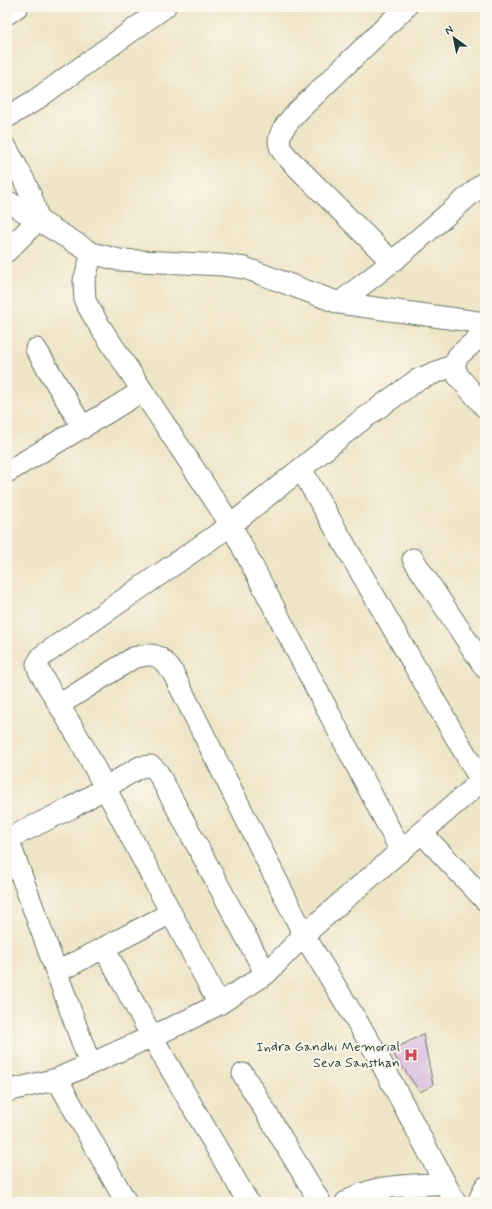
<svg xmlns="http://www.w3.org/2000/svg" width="492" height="1209" font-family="Mynerve,sans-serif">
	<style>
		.building { fill: #d2b3dd }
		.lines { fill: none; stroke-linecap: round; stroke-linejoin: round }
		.street-casing { stroke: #677767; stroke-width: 23 }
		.secondary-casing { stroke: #677767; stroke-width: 24 }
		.street { stroke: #fff; stroke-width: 21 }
		.secondary { stroke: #fff; stroke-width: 22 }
		.labels { text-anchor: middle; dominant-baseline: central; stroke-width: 4; stroke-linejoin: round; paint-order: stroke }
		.poi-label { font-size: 14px; fill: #1f3d34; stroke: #fbf7ec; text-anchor: end }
	</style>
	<rect width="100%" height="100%" fill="#fbf7ec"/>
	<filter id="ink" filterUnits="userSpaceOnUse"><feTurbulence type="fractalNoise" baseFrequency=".025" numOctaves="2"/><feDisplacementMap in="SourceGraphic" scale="8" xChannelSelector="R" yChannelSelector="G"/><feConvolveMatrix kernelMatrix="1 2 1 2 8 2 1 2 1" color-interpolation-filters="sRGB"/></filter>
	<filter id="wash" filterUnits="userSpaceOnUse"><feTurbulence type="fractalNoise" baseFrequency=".012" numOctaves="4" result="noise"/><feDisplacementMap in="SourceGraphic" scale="16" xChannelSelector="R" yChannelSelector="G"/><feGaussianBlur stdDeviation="0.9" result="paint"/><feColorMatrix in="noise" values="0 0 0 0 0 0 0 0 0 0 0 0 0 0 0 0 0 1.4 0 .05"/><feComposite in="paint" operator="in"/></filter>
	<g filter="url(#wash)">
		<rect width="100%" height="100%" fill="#eee4c6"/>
		<g id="blocks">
			<path class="building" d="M423,1034l10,51 -13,7 -29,-41z"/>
		</g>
	</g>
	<g filter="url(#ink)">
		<use href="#blocks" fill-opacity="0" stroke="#677767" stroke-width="1"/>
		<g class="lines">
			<defs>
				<path id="street" d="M7,14l10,-7
					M7,117l27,-16 131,-94
					M7,149c13,23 26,45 31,71l-31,31
					M7,201l85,52 27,7 104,5 22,3 94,35 146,20
					M92,253l-8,28 1,20 12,21 134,203 170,326
					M392,262l-96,-96c-4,-4 -9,-9 -13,-14 -11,-15 5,-30 15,-41l108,-104
					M339,303l53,-41 93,-80
					M485,332l-27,24 -4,9 4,11 27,31
					M36,349l47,79
					M301,469l180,312
					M7,472l101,-60 34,-21
					M413,559l72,109
					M59,705l74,-47c23,-6 26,-4 40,15l131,262 71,116 80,151
					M422,833l63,67
					M7,839l64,-31 69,-41 11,-1 6,5 109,203
					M8,839l82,225
					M104,948l47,87 97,167
					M57,972l114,-59
					M219,1004l-138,-262 -42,-71 -2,-7 5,-8 189,-131 128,-103 58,-42 37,-15
					M243,1074l77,128
					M57,1079l69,123
					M7,1091l50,-12 129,-58 33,-17 47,-30 38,-39 35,-31 146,-126
					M346,1202c29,-19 66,-16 99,-19"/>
				<path id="secondary" d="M479,1202l6,-14"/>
			</defs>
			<use href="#street" class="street-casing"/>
			<use href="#secondary" class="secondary-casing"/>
			<use href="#street" class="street"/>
			<use href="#secondary" class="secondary"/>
		</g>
	</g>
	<defs>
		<symbol id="hospital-bare" viewBox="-9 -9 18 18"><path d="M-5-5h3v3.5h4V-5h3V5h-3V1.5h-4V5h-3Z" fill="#d1495b" stroke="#fbf7ec" stroke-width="2.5" paint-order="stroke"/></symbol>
	</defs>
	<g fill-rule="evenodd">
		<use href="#hospital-bare" x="401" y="1045" width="20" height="20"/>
	</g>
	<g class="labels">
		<g class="poi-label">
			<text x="400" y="1047">Indra Gandhi Memorial<tspan x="400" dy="16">Seva Sansthan</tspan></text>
		</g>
	</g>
	<rect width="492" height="1209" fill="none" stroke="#fbf7ec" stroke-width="24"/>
	<g transform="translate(454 38) rotate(327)" stroke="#fbf7ec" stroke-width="3" paint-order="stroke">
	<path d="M0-3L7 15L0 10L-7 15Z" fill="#1f3d34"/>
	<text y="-6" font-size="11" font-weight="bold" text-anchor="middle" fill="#1f3d34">N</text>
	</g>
</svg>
